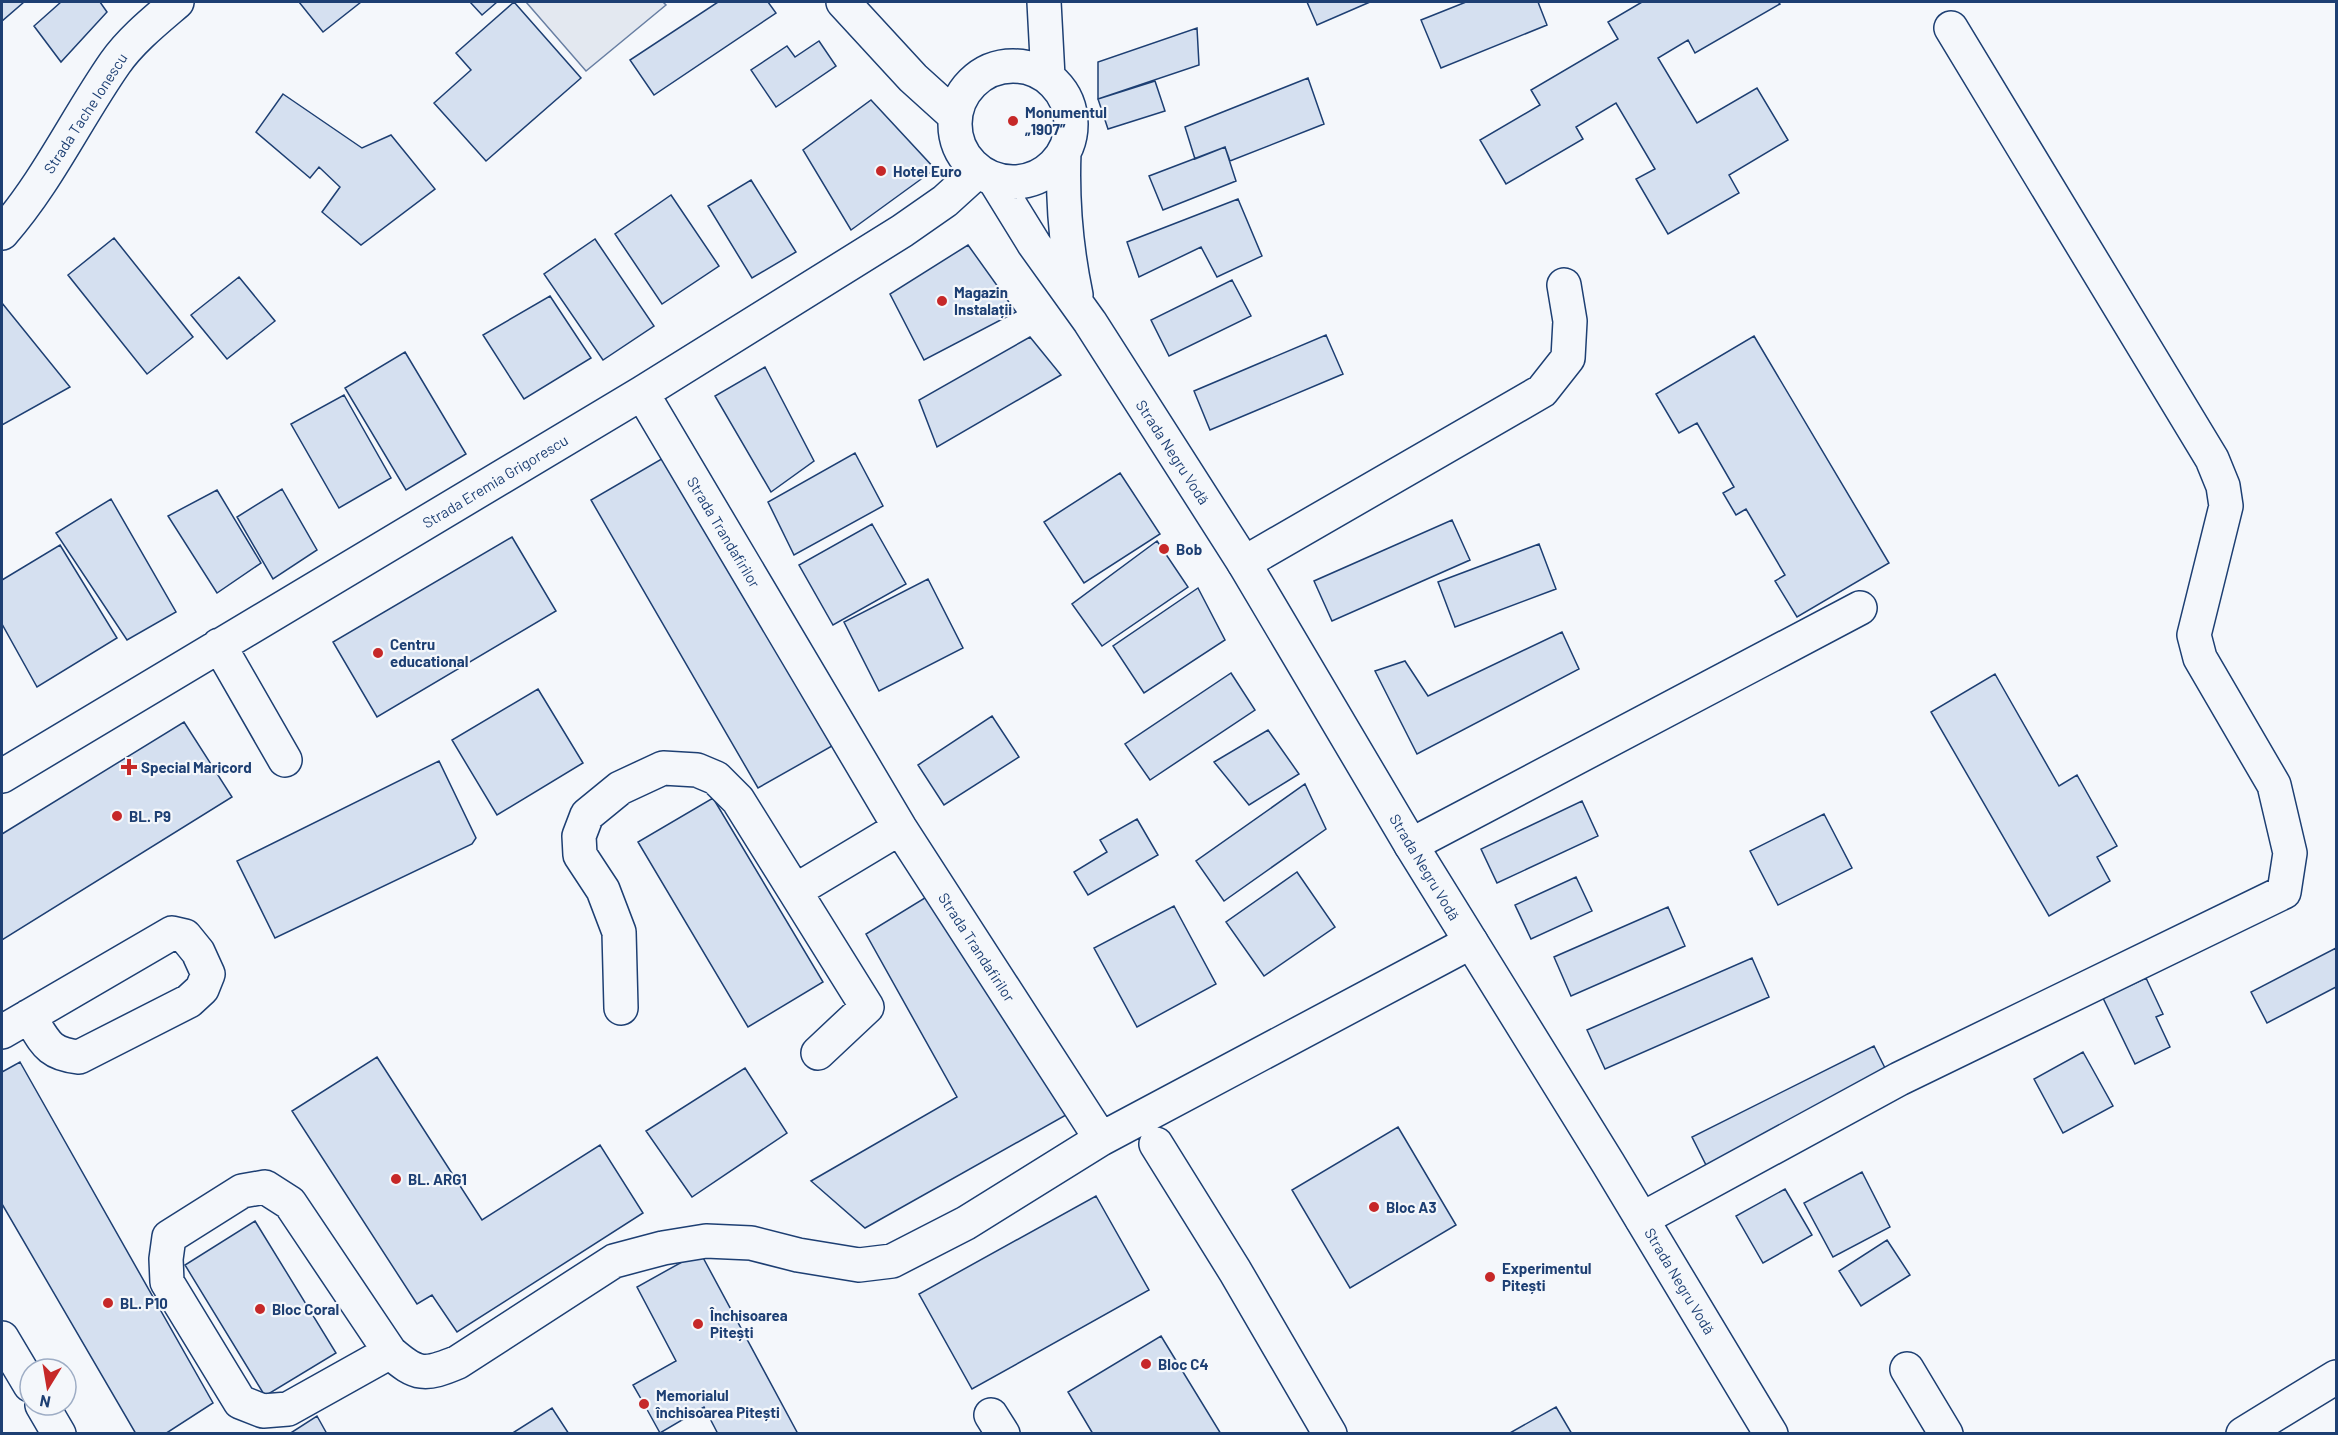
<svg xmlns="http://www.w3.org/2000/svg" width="2338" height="1435" font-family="Barlow,sans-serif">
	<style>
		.parking { fill: #e3e8f0; stroke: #687fa3; stroke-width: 1.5 }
		.building { fill: #d5e0f0; stroke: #1d3f73; stroke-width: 1.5 }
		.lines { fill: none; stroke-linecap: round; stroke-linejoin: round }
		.minor-casing { stroke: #1d3f73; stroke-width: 36 }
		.major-casing { stroke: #1d3f73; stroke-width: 36 }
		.minor { stroke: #f4f7fb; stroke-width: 33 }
		.major { stroke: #f4f7fb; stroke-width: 33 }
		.poi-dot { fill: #c62828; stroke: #f4f7fb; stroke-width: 2 }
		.labels { text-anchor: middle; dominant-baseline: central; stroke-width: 4.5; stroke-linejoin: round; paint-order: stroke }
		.poi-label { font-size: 15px; font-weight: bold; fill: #1d3f73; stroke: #f4f7fb; text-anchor: start }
		.street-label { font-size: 15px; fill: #1d3f73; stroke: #f4f7fb }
	</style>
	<rect width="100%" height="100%" fill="#f4f7fb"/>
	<path class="parking" d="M526,2h137l3,3 -80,66z"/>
	<path class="building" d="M2,2h22l-22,19z
		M61,2h39l7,10 -46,50 -27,-36z
		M299,2h62l-38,30z
		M470,2h27l-15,13z
		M514,2l67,76 -95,83 -52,-58 37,-33 -15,-17z
		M718,2h50l8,11 -122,82 -24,-35z
		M1307,2h63l-53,23z
		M1466,2h72l9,23 -106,43 -20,-48z
		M1642,2h136l2,2 -85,49 -7,-13 -30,18 39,65 60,-35 31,52 -59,35 10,18 -71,41 -32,-55 19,-10 -39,-66 -40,24 7,12 -77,45 -26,-44 60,-35 -9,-15 87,-51 -10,-17z
		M1197,28l2,37 -101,34v-37z
		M819,41l17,25 -60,41 -25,-37 36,-24 8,11z
		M1308,78l16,46 -94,37 -5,-14 -30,12 -10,-32z
		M1155,81l10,30 -57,18 -10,-30z
		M283,94l79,54 29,-13 44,54 -74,56 -39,-33 18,-25 -21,-20 -9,11 -54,-46z
		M871,100l64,69 -84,61 -48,-80z
		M1225,147l11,34 -73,29 -14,-34z
		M751,180l45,72 -44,26 -44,-72z
		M671,195l48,71 -57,38 -47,-70z
		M1238,199l24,57 -45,21 -16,-30 -62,30 -12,-35z
		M114,238l79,99 -46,37 -79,-99z
		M595,239l59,87 -51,34 -59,-86z
		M968,245l48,67 -92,48 -34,-66z
		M239,277l36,44 -48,38 -36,-44z
		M1232,280l19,36 -82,40 -18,-36z
		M550,296l41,62 -67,41 -41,-64z
		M2,303l68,84 -68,38z
		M1326,335l17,39 -133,56 -16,-39z
		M1754,336l135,227 -92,54 -22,-36 10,-6 -39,-66 -10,6 -13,-22 11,-6 -37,-64 -18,10 -23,-39z
		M1030,337l31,38 -124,72 -18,-47z
		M405,352l61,102 -60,36 -61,-102z
		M765,367l49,94 -43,31 -56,-96z
		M344,395l47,83 -52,30 -48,-84z
		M855,453l28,53 -89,49 -26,-53z
		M665,457l167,289 -74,42 -167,-288z
		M1120,473l40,61 -76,49 -40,-61z
		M282,489l35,61 -44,29 -36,-62z
		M217,490l44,73 -44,30 -49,-77z
		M111,499l65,113 -49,28 -71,-107z
		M1452,520l18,40 -138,61 -18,-40z
		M872,524l34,60 -73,41 -34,-60z
		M512,537l44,74 -179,106 -44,-75z
		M1157,541l31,46 -86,59 -30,-42z
		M1539,544l17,45 -101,38 -17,-45z
		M60,545l57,93 -80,49 -35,-63v-44z
		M928,579l35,69 -84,43 -35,-69z
		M1198,588l27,52 -81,53 -31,-47z
		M1562,632l17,37 -162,85 -42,-83 30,-10 23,35z
		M1231,673l24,37 -105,70 -25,-36z
		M1995,674l64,112 18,-11 40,71 -20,11 13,24 -61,35 -118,-204z
		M538,689l45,74 -86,52 -45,-75z
		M992,716l27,41 -75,48 -26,-40z
		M184,722l48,75 -230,143v-106z
		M1268,730l31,44 -50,31 -35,-43z
		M439,761l37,77 -4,6 -197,94 -38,-77z
		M1305,784l21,45 -102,72 -28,-40z
		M713,798l110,184 -75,45 -110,-185z
		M1582,801l16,35 -101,47 -16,-34z
		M1824,814l28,54 -74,37 -28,-54z
		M1137,819l21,36 -70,40 -14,-23 33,-20 -7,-12z
		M1297,872l38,55 -71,49 -38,-54z
		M1576,877l16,34 -61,28 -16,-34z
		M928,896l138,219 -201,113 -54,-47 146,-84 -91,-163z
		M1174,906l42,78 -79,43 -43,-79z
		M1668,907l17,39 -114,50 -17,-39z
		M2336,948v39l-69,36 -16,-31z
		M1752,958l17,39 -164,72 -18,-39z
		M2146,978l17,36 -7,3 14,30 -35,17 -32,-66z
		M1874,1046l16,32 -182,91 -16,-32z
		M2083,1052l30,54 -50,27 -29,-54z
		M377,1057l105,163 118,-75 43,68 -186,119 -25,-37 -15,9 -125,-193z
		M20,1062l193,341 -48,31h-29l-134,-230v-132z
		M745,1068l42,65 -95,64 -46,-66z
		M1398,1127l58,98 -106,63 -58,-98z
		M1862,1172l28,55 -57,30 -29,-54z
		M1785,1189l27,46 -49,28 -27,-47z
		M1096,1196l53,94 -177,99 -53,-95z
		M255,1221l81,132 -71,43 -80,-131z
		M1887,1240l23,35 -49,31 -22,-35z
		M700,1252l98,182h-80l-14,-27 -44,26 -16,-29 -11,-19 43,-24 -39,-74z
		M1161,1336l60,98h-128l-25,-42z
		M1556,1407l16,27h-64z
		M552,1408l17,26h-58z
		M317,1416l10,18h-38z"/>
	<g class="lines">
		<defs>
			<path id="minor" d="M2,233c45,-51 74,-114 113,-170 16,-23 41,-43 62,-61
				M642,393l258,435 201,311 370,-197
				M1244,563l298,-172 26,-33 2,-37 -6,-36
				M219,645l66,115
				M2,776l640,-383 260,-162 43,-30 33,-30
				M1411,845l449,-237
				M795,891l105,-63
				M621,1008l-2,-76 -16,-42 -23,-35 -1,-19 8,-21 33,-27 43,-20 34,2 19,8 22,22 129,207 -49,46
				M2,1032l170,-99 13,3 13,16 10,22 -6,15 -13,12 -110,56c-32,-3 -34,-16 -50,-41
				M1156,1144l79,127 95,163
				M1642,1219l257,-140 385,-187 6,-39 -16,-68 -74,-127 -6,-23 32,-129 -3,-20 -11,-27 -261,-431
				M2,1338l28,47
				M390,1352l-102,57 -25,2 -23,-9 -73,-120 -1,-23 3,-22 73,-46 23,-4 25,16 100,149c27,24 35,24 68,10l156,-101 49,-13 43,-7 45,2 47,12 61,10 33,-4 74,-38 135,-84
				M1907,1369l39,65
				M42,1405l17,29
				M991,1415l12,19
				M2243,1434l93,-57"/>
			<path id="major" d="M843,2l70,76 42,38
				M1044,2l4,75
				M955 124a58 58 0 1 1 116 0a58 58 0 1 1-116 0Z
				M1064,152c-2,49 2,95 12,143
				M994,179l40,65 56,78 154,241 167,282 197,318 163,271"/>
		</defs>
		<use href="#minor" class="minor-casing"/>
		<use href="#major" class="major-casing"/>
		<use href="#minor" class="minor"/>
		<use href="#major" class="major"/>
	</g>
	<g class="poi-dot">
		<circle cx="1013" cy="121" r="6"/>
		<circle cx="881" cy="171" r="6"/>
		<circle cx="942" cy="301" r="6"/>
		<circle cx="1164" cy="549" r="6"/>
		<circle cx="378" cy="653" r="6"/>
		<path d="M126 758h6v6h6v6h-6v6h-6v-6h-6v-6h6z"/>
		<circle cx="117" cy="816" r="6"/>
		<circle cx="396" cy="1179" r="6"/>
		<circle cx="1374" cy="1207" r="6"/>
		<circle cx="1490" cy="1277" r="6"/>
		<circle cx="108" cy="1303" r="6"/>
		<circle cx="260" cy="1309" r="6"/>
		<circle cx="698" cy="1324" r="6"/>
		<circle cx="1146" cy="1364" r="6"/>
		<circle cx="644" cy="1404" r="6"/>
	</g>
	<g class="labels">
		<g class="poi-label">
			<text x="1025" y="112">Monumentul<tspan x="1025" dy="17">„1907”</tspan></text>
			<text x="893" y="171">Hotel Euro</text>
			<text x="954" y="292">Magazin<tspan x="954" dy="17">Instalații</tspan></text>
			<text x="1176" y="549">Bob</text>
			<text x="390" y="644">Centru<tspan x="390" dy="17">educational</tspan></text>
			<text x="141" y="767">Special Maricord</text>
			<text x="129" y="816">BL. P9</text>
			<text x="408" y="1179">BL. ARG1</text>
			<text x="1386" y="1207">Bloc A3</text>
			<text x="1502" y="1268">Experimentul<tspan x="1502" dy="17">Pitești</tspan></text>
			<text x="120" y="1303">BL. P10</text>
			<text x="272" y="1309">Bloc Coral</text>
			<text x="710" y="1315">Închisoarea<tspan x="710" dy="17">Pitești</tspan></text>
			<text x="1158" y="1364">Bloc C4</text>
			<text x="656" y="1395">Memorialul<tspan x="656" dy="17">închisoarea Pitești</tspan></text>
		</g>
		<g class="street-label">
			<text transform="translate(85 113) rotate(-57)">Strada Tache Ionescu</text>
			<text transform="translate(1173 452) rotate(57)">Strada Negru Vodă</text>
			<text transform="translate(495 481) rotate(-31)">Strada Eremia Grigorescu</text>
			<text transform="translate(724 532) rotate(59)">Strada Trandafirilor</text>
			<text transform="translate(1425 867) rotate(59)">Strada Negru Vodă</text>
			<text transform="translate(977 947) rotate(57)">Strada Trandafirilor</text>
			<text transform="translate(1680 1281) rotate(59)">Strada Negru Vodă</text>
		</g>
	</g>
	<rect width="2338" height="1435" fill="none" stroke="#1d3f73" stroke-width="6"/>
	<g transform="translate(48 1387) rotate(191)"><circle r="28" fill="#f4f7fb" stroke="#9eadc5" stroke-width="1.5"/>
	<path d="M0-4.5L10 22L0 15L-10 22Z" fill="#c62828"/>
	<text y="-9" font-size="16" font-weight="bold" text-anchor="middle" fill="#1d3f73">N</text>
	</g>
</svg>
